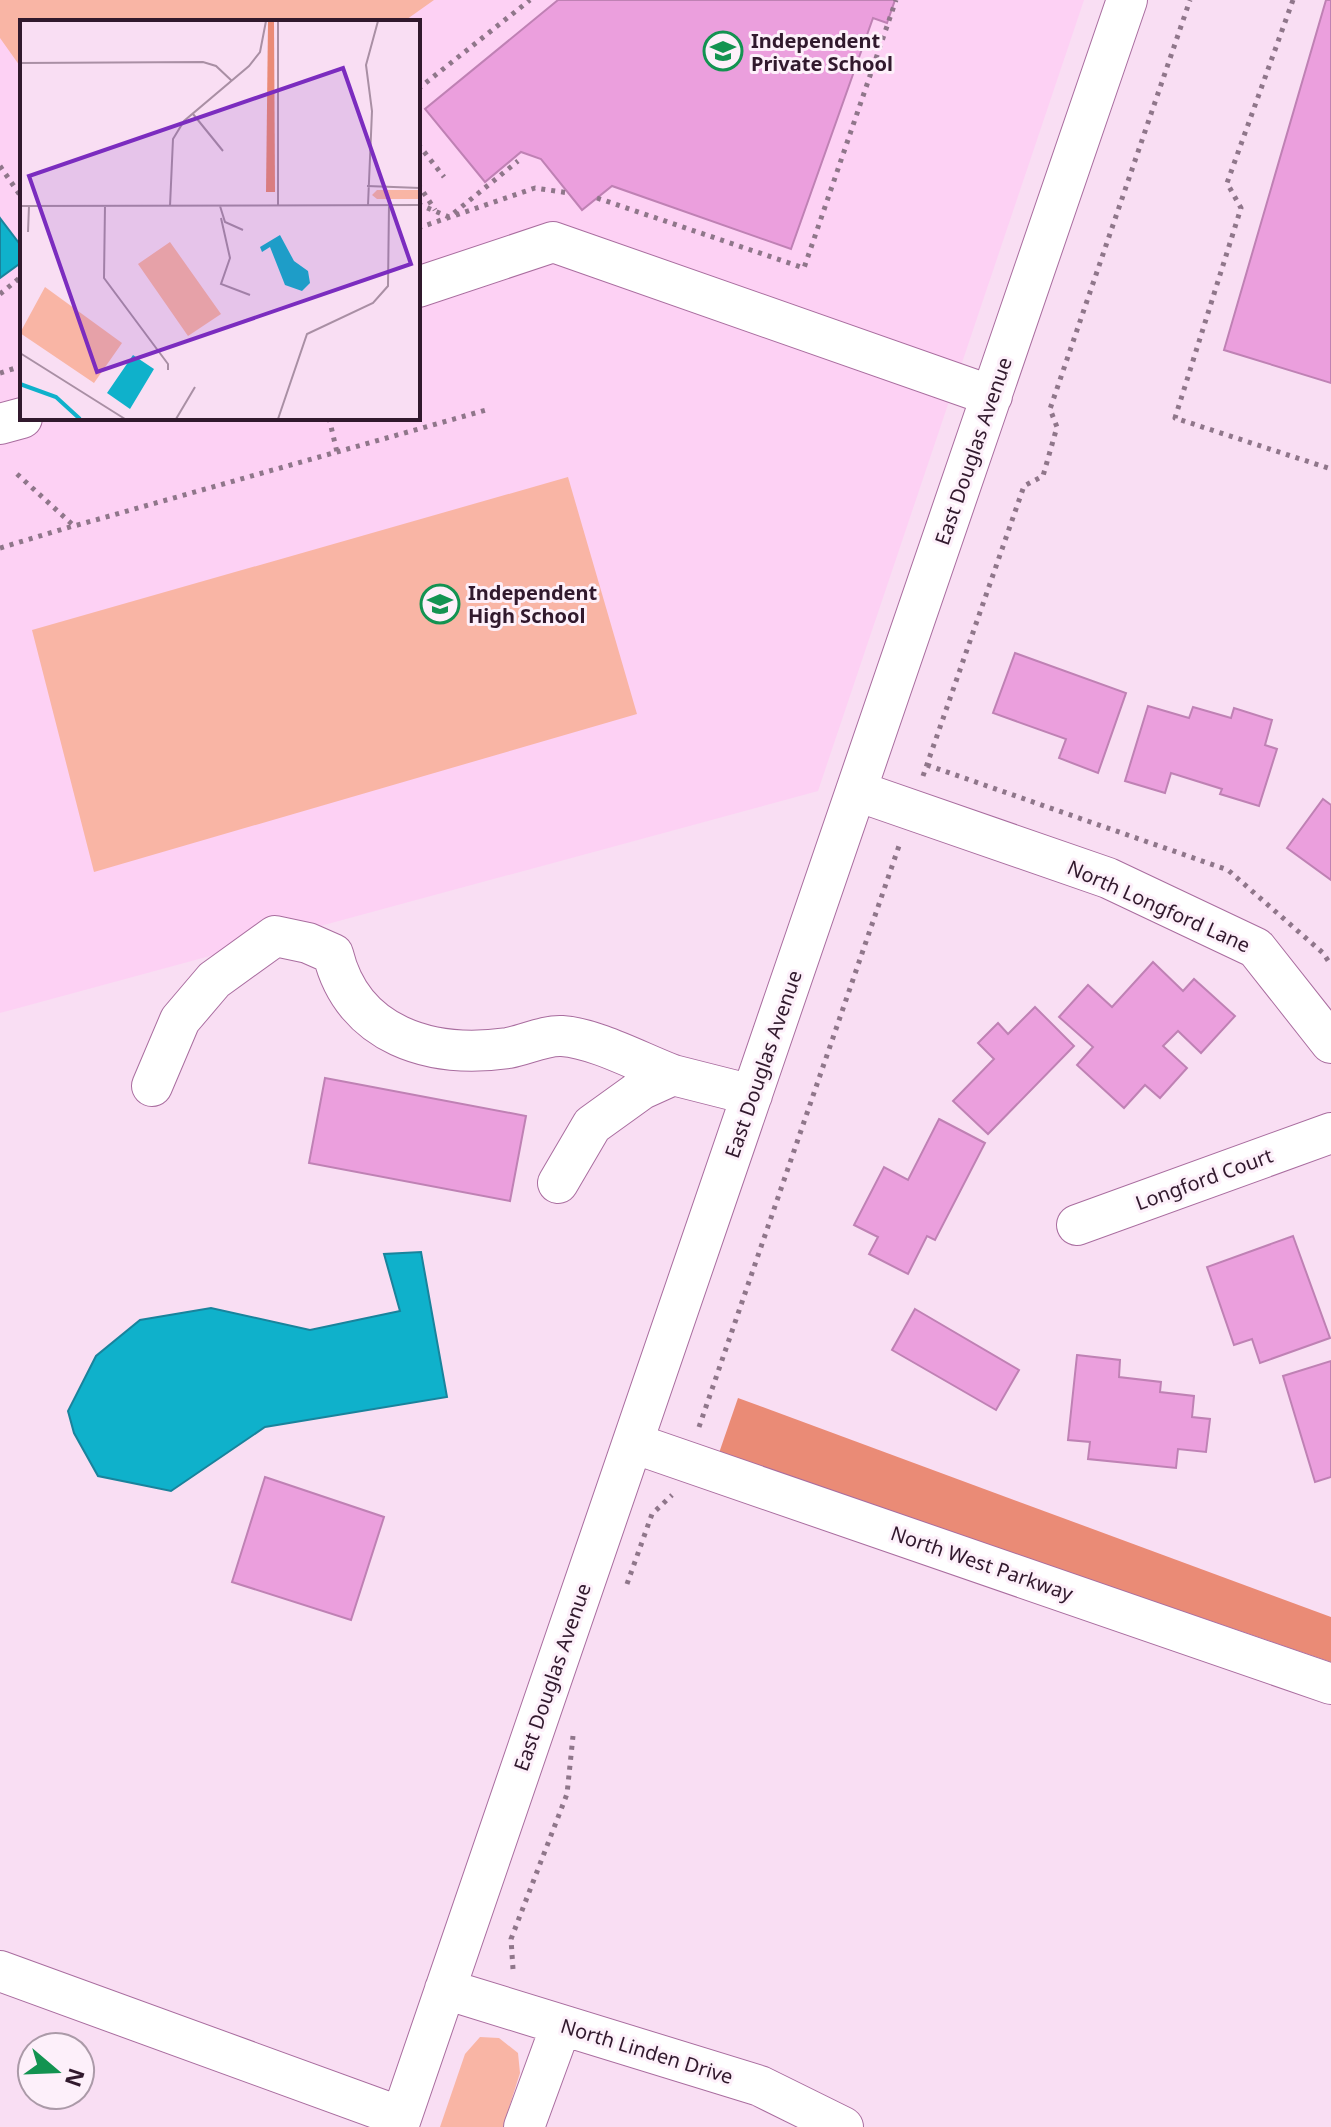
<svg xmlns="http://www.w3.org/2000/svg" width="1331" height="2127" font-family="'Noto Sans',sans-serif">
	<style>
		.built { fill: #fdd1f4; fill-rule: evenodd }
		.green { fill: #f9b5a5 }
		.forest { fill: #ea8b76 }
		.water { fill: #0fb1cb; stroke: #19839c; stroke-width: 2 }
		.building { fill: #eb9fdd; stroke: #bf81b4; stroke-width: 2 }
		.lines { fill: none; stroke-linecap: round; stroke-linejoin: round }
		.minor-casing { stroke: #a96d9f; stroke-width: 42 }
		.path { stroke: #8f768a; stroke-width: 5; stroke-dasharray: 4 6; stroke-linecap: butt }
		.minor { stroke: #fff; stroke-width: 40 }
		.labels { text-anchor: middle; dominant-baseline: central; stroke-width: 6; stroke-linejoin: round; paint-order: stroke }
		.poi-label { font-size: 20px; font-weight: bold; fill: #31192d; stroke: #fdf0fa; text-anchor: start }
		.street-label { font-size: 20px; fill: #31192d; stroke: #fdf0fa }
		.inset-river { fill: none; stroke: #0fb1cb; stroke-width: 4 }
		.inset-road { fill: none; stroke: #a98fa4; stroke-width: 2 }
		.view { fill: #7b2cbf; fill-opacity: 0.15; stroke: #7b2cbf; stroke-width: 4 }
		.inset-edge { fill: none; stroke: #31192d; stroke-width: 4 }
	</style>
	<rect width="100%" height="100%" fill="#f9def3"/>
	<path class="built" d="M0,0h1084l-266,791 -818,222zM22,22h396v396h-396z"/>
	<path class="green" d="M0,0h434l-31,22h-381v47l-22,-31z
		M568,477l69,237 -543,158 -62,-242z
		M480,2037l19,1 19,15 2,20 -17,54h-63l25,-73z"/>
	<path class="forest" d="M738,1398l593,219v45l-612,-209z"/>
	<path class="water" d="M0,218l22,29v15l-22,16z
		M421,1252l26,145 -182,30 -94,64 -73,-15 -24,-43 -6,-22 28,-55 44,-36 71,-12 99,22 90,-19 -16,-57z"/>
	<path class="building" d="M558,0h337l-8,23 -14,-5 -82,231 -179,-63 -30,24 -41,-51 -20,-7 -36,30 -60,-73z
		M1326,0h5v383l-107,-33z
		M1015,653l111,40 -28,80 -39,-15 7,-19 -73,-26z
		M1148,706l41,12 4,-11 38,11 3,-10 38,12 -7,25 12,4 -18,57 -39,-12 2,-5 -51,-16 -6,20 -40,-12z
		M1323,799l8,6v75l-44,-32z
		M1153,962l30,29 11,-12 41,37 -34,37 -23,-22 -15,15 24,22 -27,30 -15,-13 -21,23 -47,-43 16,-18 -34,-30 29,-32 24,22z
		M1035,1007l39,39 -86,88 -35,-33 41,-42 -16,-16 20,-20 10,11z
		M325,1078l201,38 -16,85 -201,-38z
		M939,1119l46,24 -50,97 -8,-4 -19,38 -39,-20 9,-17 -24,-12 30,-58 24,13z
		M1293,1236l37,102 -70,25 -8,-24 -18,6 -27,-78z
		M915,1309l104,61 -23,40 -104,-60z
		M1077,1355l43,5 -1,17 42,5 -1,10 34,4 -2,21 18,2 -4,33 -28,-3 -2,19 -88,-9 2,-17 -22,-2z
		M1331,1361v116l-16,5 -32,-106z
		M265,1477l119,40 -33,103 -119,-38z"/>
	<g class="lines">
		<defs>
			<path id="minor" d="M418,287l135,-45 439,154
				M0,424l22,-6
				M857,791l251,87 148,70 75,95
				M152,1086l28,-66 34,-40 61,-44 33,7 25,11c20,82 98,105 175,94 17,-3 37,-13 54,-12 33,2 79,27 111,39
				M558,1183l34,-58 50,-36 31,-14 79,20
				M1077,1225l254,-92
				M633,1443l698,241
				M0,1971l401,146
				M445,1989l315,97 83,41
				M398,2127l729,-2127
				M524,2127l37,-101"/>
		</defs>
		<use href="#minor" class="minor-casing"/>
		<path class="path" d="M1293,0l-66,183 14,25 -66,210 156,51
			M418,89l112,-89
			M418,144l26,33
			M0,166l22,32
			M418,184l17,26
			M597,198l207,70 92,-268
			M418,204l31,13 69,-56
			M418,228l117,-40 34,5
			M0,294l22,-18
			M0,373l22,-7
			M329,418l8,34
			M17,474l57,52 412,-116
			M0,548l73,-22
			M927,765l301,105 95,83 8,12
			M923,776l101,-290 19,-10 14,-49 -7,-18 140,-409
			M699,1427l201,-584
			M627,1584l25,-70 20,-19
			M513,1969l-2,-30 56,-145 6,-58"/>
		<use href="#minor" class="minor"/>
	</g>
	<defs>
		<symbol id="school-ring" viewBox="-11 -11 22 22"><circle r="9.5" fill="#fdf0fa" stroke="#139351" stroke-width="1.5"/><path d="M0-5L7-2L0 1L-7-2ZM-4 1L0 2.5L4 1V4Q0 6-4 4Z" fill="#139351"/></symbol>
	</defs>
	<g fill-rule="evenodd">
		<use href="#school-ring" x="701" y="29" width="44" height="44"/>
		<use href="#school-ring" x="418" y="582" width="44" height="44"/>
	</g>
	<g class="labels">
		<g class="poi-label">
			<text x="751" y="40">Independent<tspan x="751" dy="23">Private School</tspan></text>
			<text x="468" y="592">Independent<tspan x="468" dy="23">High School</tspan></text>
		</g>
		<g class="street-label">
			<text transform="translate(973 451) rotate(-71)">East Douglas Avenue</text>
			<text transform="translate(1159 906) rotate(24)">North Longford Lane</text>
			<text transform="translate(763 1064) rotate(-71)">East Douglas Avenue</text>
			<text transform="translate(1204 1179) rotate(-20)">Longford Court</text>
			<text transform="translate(982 1563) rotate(19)">North West Parkway</text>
			<text transform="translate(552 1677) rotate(-71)">East Douglas Avenue</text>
			<text transform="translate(647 2051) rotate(17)">North Linden Drive</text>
		</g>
	</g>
	<g transform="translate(20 20)">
		<rect width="400" height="400" fill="#f9def3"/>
		<path d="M357,170h43v9h-43l-5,-4zM150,222l51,72 -33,22 -50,-72zM25,267l77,56 -28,40 -74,-50z" fill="#f9b5a5"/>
		<path d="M248,1h6l1,171h-9z" fill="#ea8b76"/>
		<path d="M260,215l14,26 14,10 2,12 -8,8 -17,-6 -15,-38 -8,5 -2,-5zM113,335l21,14 -24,40 -23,-16z" fill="#0fb1cb"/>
		<path class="inset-river" d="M0,364l36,13 24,22"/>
		<path class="inset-road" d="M0,43l183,-1 13,4 16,15M173,94l30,37M347,166l53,2M348,185l4,-94 -6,-46 12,-44M0,186l400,-1M85,186l-1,72 64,86v6M150,186l3,-67 11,-18 65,-55 11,-14 6,-31M200,186l5,16 18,8M258,186v-185M201,198l9,40 -9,26 29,11M8,212l1,-26M0,333l105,66M156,399l19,-32M258,399l29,-85 66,-31 15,-17 1,-81"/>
		<path class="view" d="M323,48l68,196 -314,108 -68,-196z"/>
		<rect width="400" height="400" class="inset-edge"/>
	</g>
	<g transform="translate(56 2071) rotate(109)"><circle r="38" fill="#fdf0fa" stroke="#ab9aa8" stroke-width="2"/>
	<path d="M0-6L14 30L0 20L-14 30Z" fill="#139351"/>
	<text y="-12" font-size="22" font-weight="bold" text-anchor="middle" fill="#31192d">N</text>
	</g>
</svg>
